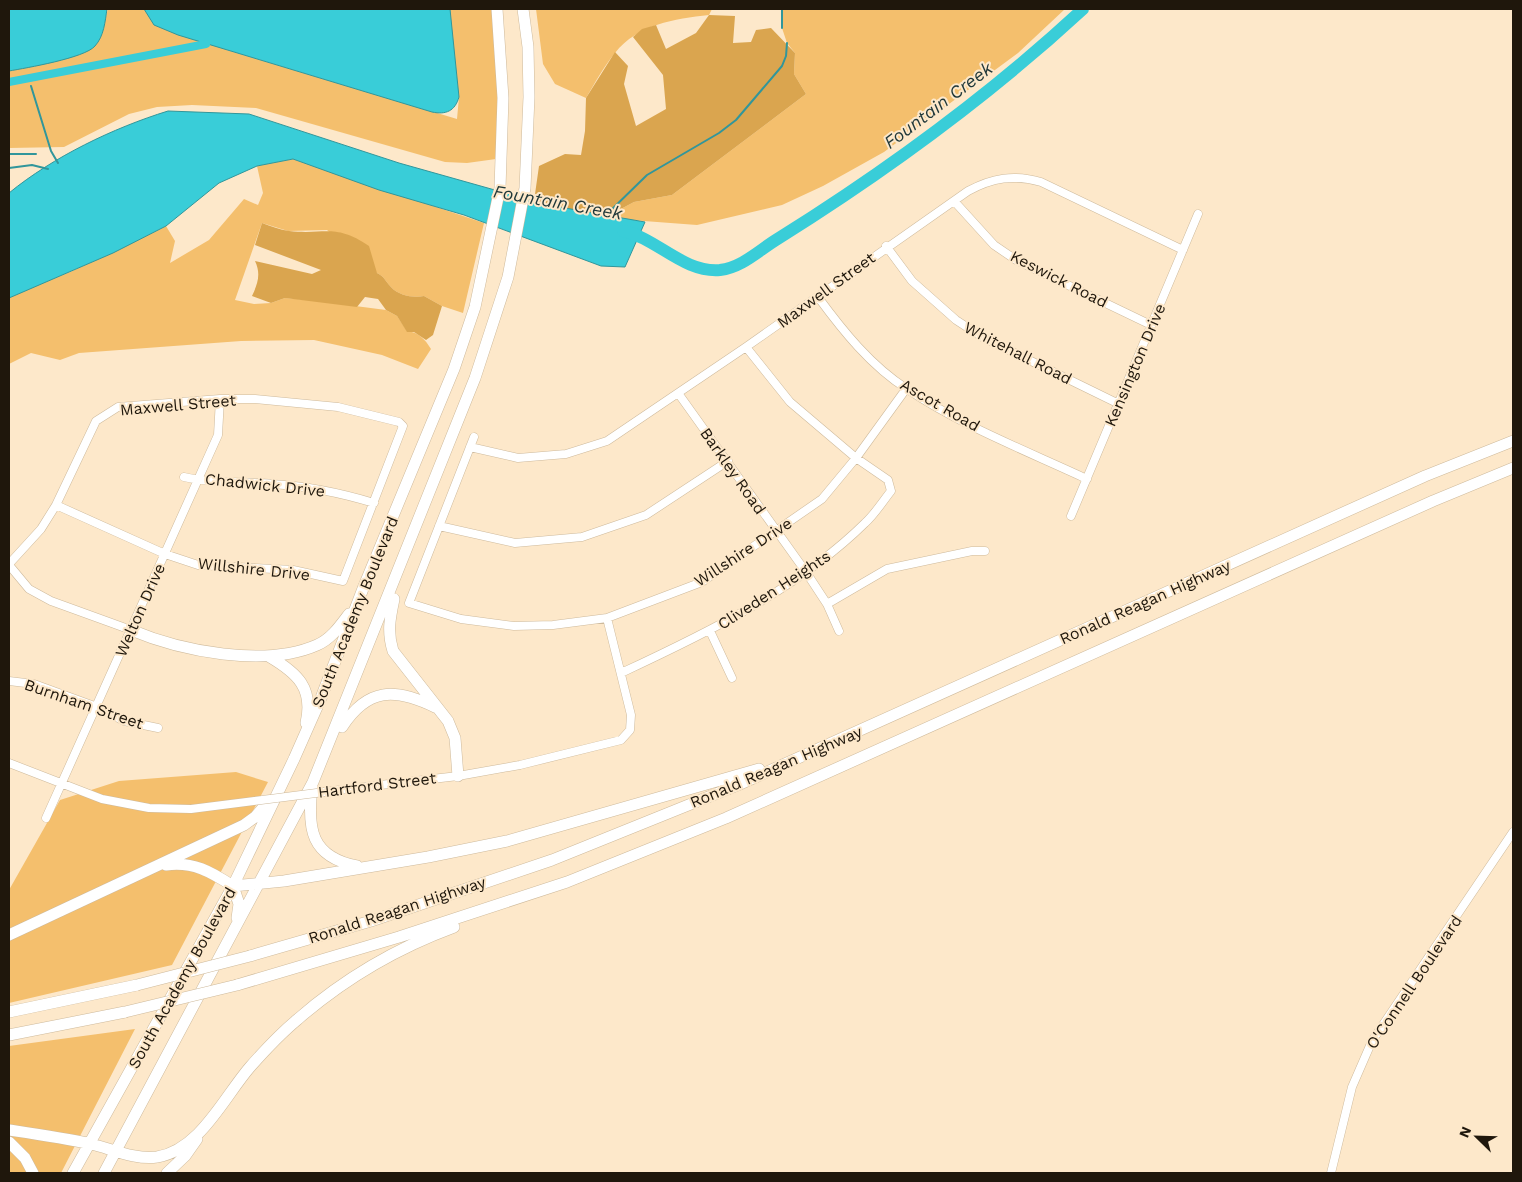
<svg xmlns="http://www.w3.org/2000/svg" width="1522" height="1182" font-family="'Work Sans',sans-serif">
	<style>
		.green { fill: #f4bf6d }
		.forest { fill: #daa54f }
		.water { fill: #39cdd8; stroke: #31969b }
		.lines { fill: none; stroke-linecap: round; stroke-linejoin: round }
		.stream { stroke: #31969b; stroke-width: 2 }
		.canal { stroke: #39cdd8; stroke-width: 8 }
		.river { stroke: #39cdd8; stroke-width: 12 }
		.minor-casing { stroke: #ceba9c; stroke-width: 9 }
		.highway-casing { stroke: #ceba9c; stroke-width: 12 }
		.minor { stroke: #fff; stroke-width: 8 }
		.highway { stroke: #fff; stroke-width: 11 }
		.minor-bridge-casing { stroke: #ceba9c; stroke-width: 9; stroke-linecap: butt }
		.highway-bridge-casing { stroke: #ceba9c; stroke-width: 12; stroke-linecap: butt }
		.minor-bridge { stroke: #fff; stroke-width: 8 }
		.highway-bridge { stroke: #fff; stroke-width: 11 }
		.labels { text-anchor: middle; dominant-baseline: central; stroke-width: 4; stroke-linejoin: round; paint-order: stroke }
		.street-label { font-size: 16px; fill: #1f170c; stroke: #fde8ca }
		.water-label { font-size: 18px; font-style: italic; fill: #1f3739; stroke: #fde8ca }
	</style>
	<rect width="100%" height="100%" fill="#fde8ca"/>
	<path class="green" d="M108,9h38l81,41 230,69 2,-22 -10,-88h43l7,93 -3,57 -29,4 -22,-1 -189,-54 -64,-3 -35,2 -28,7 -65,33 -55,1v-78l92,-34z
		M536,9h176l-3,6c-35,4 -71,9 -94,38 -11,13 -20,30 -29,45l-31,-14 -12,-20z
		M782,9h283l-47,44 -134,99 -61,34 -41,19 -85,20 -93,-7 30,-16 38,-7 134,-101 -12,-20 1,-21 -8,-10 -5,-15z
		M293,159l191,64 -21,90 -21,-7 -18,-10c-10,2 -25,0 -33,-9 -6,-6 -6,-10 -14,-14l-50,-43 -39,1 -26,-8 -27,77 19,4 17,-1 14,-5 24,2 77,10 11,6 10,15c11,1 18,8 24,18l-13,20 -36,-14 -68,-15 -73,1 -162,12 -19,7 -29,-7 -22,11v-68l61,-24 96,-46 9,15 -5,22 39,-23 35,-41 14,6 5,-12 -6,-27z
		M236,772l32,10 -96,183 -163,38v-113l51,-90 59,-19z
		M135,1029l-74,144h-52v-127z"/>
	<path class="forest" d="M709,15l26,1 -2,27 18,-1 5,-12 15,-2 24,25 -1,21 12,20 -134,101 -38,7 -30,16 -70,-17 5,-35 26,-12 16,1 4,-24 1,-33 29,-46 13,14 -4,18 12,42 30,-17 -3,-34 -30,-38 9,-8 14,-4 10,24 30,-16z
		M262,223c9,3 18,7 27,8 36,4 46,-8 80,15l8,27c8,4 8,8 14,14 8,9 23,11 33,9l18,10 -9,29 -7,5 -12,-8h-7l-10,-16 -11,-6 -8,-11 -13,-2 -8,10 -72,-9 -14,5 -19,-7c6,-13 9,-22 3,-35l57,13 9,-4 -66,-25z"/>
	<path class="water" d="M9,9h98c-2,13 -3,27 -12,37 -10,12 -69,22 -86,25z
		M144,9h306l9,88c-4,14 -13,18 -27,15l-254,-77 -24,-10z
		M168,111l81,3 150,49 149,42 97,17 -20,45 -24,-1 -137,-51 -85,-25 -86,-31 -36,7 -38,17 -53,43 -53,27 -104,45v-105c44,-36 104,-65 159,-82z"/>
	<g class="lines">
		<path class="stream" d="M782,28v-19
			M31,86l20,65 7,12
			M9,154h27
			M9,168l23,-3 16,4
			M604,217l43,-42 72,-42 17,-13 46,-54 4,-10 1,-13"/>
		<path class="canal" d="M9,82l197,-38"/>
		<path class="river" d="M623,231c34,7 60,42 97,39 23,-3 39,-20 59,-32 107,-67 211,-143 304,-229"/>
		<defs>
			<path id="minor" d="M954,201l40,44 22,15 135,65
				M886,246l26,35 44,39 26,17 137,67
				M818,297c25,34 53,69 89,92 55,37 120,62 180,90
				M678,393l128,179 21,32 12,27
				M474,437l-65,166 52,16 53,7 39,-1 54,-7 95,-36 120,-83 34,-41 50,-69
				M470,447l48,11 48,-4 41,-13 139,-94 222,-156c24,-13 46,-17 73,-9l142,68
				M184,477c29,7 59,4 88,7 35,2 69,9 102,19
				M1071,516l127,-302
				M439,526l76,17 67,-6 64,-22 82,-54
				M9,564l32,-35 15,-24 40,-84 22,-14 102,-8h35l83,8 61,15 4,4 -60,155 -50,-11 -95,-5 -33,-11 -109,-49
				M9,565l20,24 22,12 80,29
				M827,604l60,-35 85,-18h13
				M710,631l22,47
				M621,673c84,-39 177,-84 244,-150 10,-9 18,-22 26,-32l-3,-11 -32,-22 -66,-56 -44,-55
				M9,681l25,3 63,23 27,14 34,7
				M9,763l93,36 47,9 42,1
				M363,787l95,-11 62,-11 101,-25 9,-10 1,-15 -24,-97
				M46,818l172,-383 2,-36
				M1331,1173l21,-86 20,-46 141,-209"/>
			<path id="highway" d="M394,599c-4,19 -7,33 -1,52l55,70 7,17 3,38
				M131,630c50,21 134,38 186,15 14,-6 23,-19 32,-31
				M270,657c27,16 44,31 36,66
				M342,727c26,-40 53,-39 93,-20
				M312,788c-5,41 -1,69 45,78
				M166,865c27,-4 45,7 67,21l6,18 -2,14
				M233,886l51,-5 144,-24 79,-16 252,-72
				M9,935l235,-110 11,-8 13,-15
				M250,956l121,-35 181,-61 186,-75 687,-309 88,-35
				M237,985l162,-48 168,-55 159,-64 707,-317 80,-33
				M9,1012l128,-27
				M9,1035l116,-23
				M9,1130c27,4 55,8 82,14 21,5 44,16 66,13 43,-7 67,-60 93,-90 15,-17 31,-34 48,-48 46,-40 99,-71 156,-92
				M9,1142l16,16 8,15
				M73,1173l160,-287 61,-127 27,-61 43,-112 90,-217 21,-62 25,-119 3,-90 -6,-89
				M104,1173l209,-391 162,-404 33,-101 17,-89 4,-91 -1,-50 -5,-38
				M167,1173l18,-17 12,-17"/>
		</defs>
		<use href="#minor" class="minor-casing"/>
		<use href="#highway" class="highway-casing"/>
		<use href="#minor" class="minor"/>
		<use href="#highway" class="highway"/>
		<defs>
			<path id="minor-bridge" d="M191,809l172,-22"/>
			<path id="highway-bridge" d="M137,985l113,-29
				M125,1012l112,-27"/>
		</defs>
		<use href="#minor-bridge" class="minor-bridge-casing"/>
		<use href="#highway-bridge" class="highway-bridge-casing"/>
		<use href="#minor-bridge" class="minor-bridge"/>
		<use href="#highway-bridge" class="highway-bridge"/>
	</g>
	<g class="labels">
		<g class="street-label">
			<text transform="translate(1059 279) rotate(27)">Keswick Road</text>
			<text transform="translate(826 290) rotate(-36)">Maxwell Street</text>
			<text transform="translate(1018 353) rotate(27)">Whitehall Road</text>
			<text transform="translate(1135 365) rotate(-67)">Kensington Drive</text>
			<text transform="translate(178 405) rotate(-5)">Maxwell Street</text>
			<text transform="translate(940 405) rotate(30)">Ascot Road</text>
			<text transform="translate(733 471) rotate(55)">Barkley Road</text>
			<text transform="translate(265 485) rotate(6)">Chadwick Drive</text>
			<text transform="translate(743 552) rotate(-33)">Willshire Drive</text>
			<text transform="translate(254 569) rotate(6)">Willshire Drive</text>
			<text transform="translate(774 590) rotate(-33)">Cliveden Heights</text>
			<text transform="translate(1145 602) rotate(-24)">Ronald Reagan Highway</text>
			<text transform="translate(140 610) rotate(-66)">Welton Drive</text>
			<text transform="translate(355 612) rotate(-68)">South Academy Boulevard</text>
			<text transform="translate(84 704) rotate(19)">Burnham Street</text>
			<text transform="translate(776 767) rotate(-23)">Ronald Reagan Highway</text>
			<text transform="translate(377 785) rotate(-7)">Hartford Street</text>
			<text transform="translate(397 910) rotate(-18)">Ronald Reagan Highway</text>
			<text transform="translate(182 978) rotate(-61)">South Academy Boulevard</text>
			<text transform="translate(1414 982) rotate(-56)">O'Connell Boulevard</text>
		</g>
		<g class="water-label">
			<text transform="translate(938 105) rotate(-37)">Fountain Creek</text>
			<text transform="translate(558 202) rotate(10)">Fountain Creek</text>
		</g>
	</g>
	<rect width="1522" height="1182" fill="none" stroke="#1f170c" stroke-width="20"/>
	<g transform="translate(1477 1137) rotate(293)" stroke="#fde8ca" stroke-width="4" paint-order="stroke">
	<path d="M0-4L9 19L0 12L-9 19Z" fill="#1f170c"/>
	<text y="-8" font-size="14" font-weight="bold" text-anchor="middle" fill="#1f170c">N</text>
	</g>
</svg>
